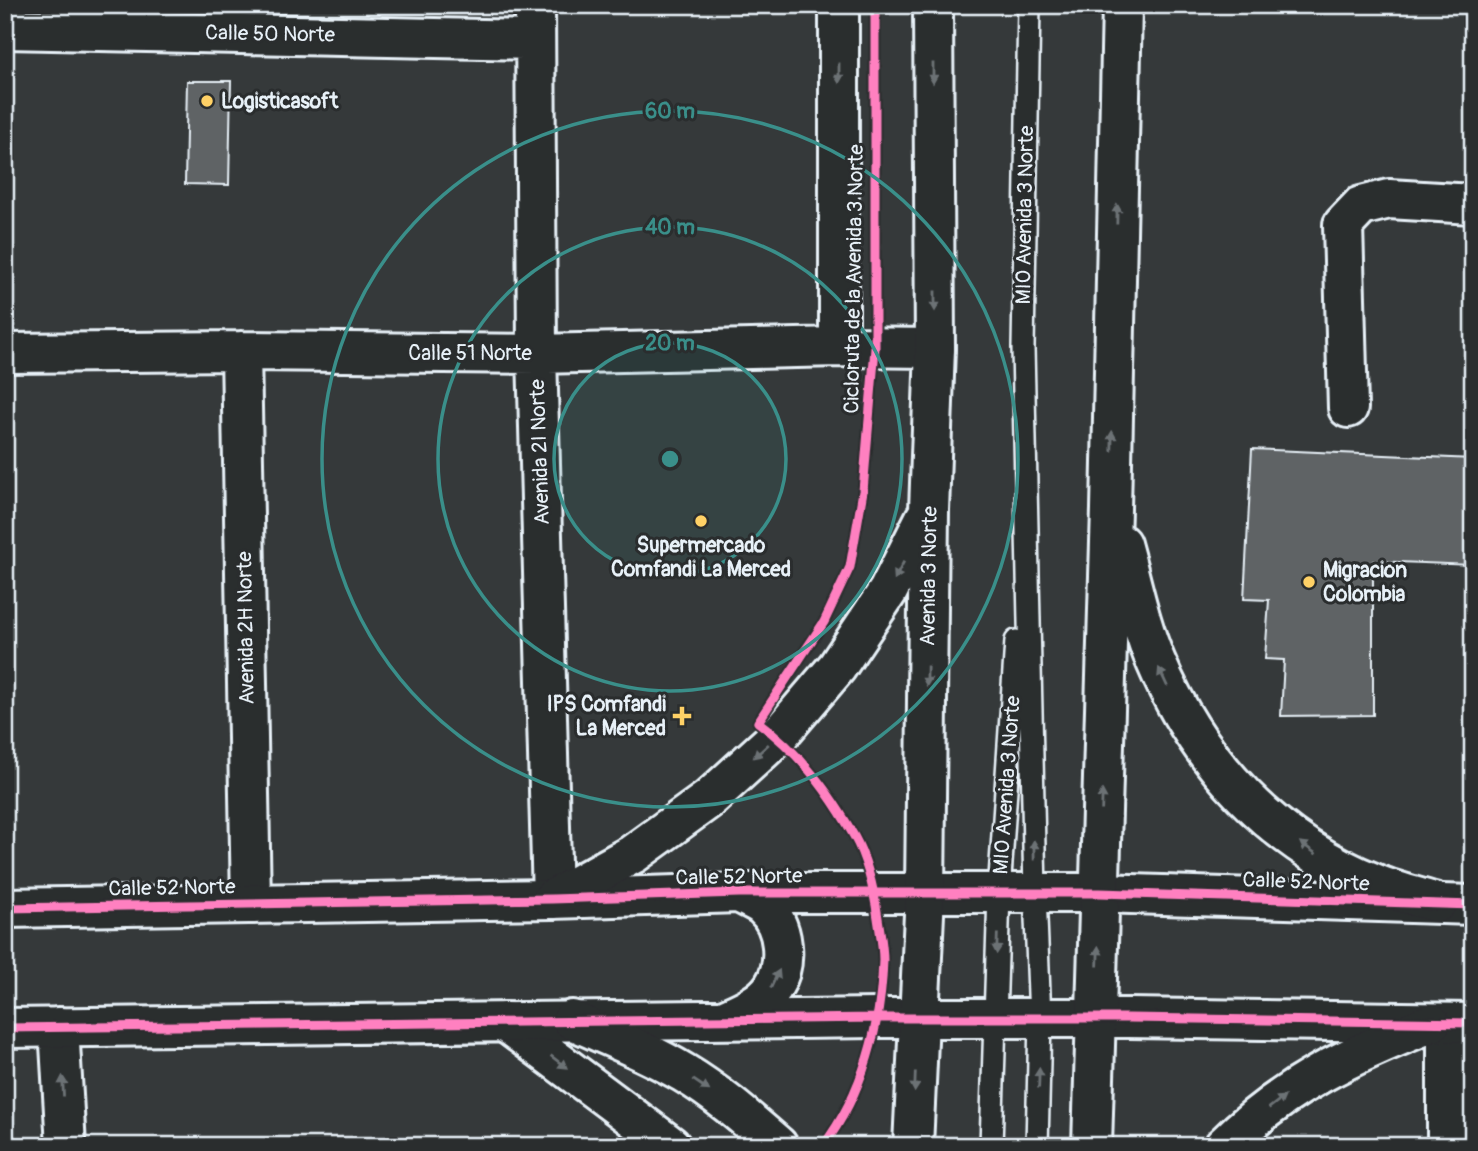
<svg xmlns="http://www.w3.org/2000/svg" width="1478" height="1151" font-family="Pangolin,sans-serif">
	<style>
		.building { fill: #5f6365; stroke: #e8f1f8; stroke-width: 2 }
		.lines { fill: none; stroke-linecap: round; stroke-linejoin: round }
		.lane-casing { stroke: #e8f1f8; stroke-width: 26 }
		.street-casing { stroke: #e8f1f8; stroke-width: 44 }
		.secondary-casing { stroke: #e8f1f8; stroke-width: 44 }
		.primary-casing { stroke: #e8f1f8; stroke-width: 44 }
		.lane { stroke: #2a2d2e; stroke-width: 21 }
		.street { stroke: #2a2d2e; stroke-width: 38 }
		.secondary { stroke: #2a2d2e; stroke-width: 38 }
		.primary { stroke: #2a2d2e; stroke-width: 38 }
		.cycleway-casing { stroke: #2a2d2e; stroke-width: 13 }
		.cycleway { stroke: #ff80c0; stroke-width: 9 }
		.oneway { fill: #6c7275 }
		.ring { fill: none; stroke: #3a8f8a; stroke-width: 3.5 }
		.poi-dot { fill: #ffd166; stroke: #2a2d2e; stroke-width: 2.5 }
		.labels { text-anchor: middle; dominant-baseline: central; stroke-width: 6; stroke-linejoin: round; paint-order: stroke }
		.street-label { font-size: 21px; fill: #e8f1f8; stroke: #2a2d2e }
		.poi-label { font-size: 21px; font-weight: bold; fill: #e8f1f8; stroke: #2a2d2e; text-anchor: start }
		.centre { fill: #3a8f8a; stroke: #2a2d2e; stroke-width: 3.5 }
		.ring-label { font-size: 21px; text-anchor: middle; font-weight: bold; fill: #3a8f8a; stroke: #2a2d2e; stroke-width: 6; stroke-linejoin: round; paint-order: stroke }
	</style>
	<rect width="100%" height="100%" fill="#35393a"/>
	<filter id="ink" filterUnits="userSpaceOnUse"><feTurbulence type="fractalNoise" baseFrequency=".0143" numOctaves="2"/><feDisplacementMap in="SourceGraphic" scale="14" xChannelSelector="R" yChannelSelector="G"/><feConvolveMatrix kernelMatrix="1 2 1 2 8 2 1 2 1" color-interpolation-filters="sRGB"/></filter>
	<g filter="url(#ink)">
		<path class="building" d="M187,81h44l-2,104 -44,-1z
			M1252,449l221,10v106l-100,-4v154l-92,1 3,-56 -19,-1 4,-59 -25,-1z"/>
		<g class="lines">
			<defs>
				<path id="lane" d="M1029,5l-6,343 12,545 5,126 -3,127
					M991,1146l8,-253 17,-252"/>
				<path id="street" d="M535,5l2,349 15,545
					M839,5v342
					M5,29l529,11
					M241,351l10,553
					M5,353l236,-2 296,3 302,-7 96,1
					M1348,408l-5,-183 18,-19 28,-7 84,5
					M505,1022l166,124
					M1447,1023v123
					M59,1027l7,119"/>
				<path id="secondary" d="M5,908l547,-9 187,-6h361l373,12
					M723,1020c17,-8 39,-16 50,-33 15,-23 12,-62 -10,-81 -7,-5 -17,-9 -24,-13
					M5,1028l873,-10h251l344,5"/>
				<path id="primary" d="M1121,544c11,39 19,81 35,118 42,100 118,182 220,222 20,8 41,13 61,19
					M552,899l81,-45 76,-55 69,-63 59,-69 51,-76 37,-73
					M572,1020c38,17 77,32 112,53 35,21 64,47 94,73
					M913,1146l12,-253 4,-383 6,-162 -2,-343
					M1092,1146l19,-637 11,-504
					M1224,1146c61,-61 128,-92 207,-123"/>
			</defs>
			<use href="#lane" class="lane-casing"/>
			<use href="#street" class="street-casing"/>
			<use href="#secondary" class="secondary-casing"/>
			<use href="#primary" class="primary-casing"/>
			<use href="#lane" class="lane"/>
			<use href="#street" class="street"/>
			<use href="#secondary" class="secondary"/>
			<use href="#primary" class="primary"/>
			<defs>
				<path id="cycleway" d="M5,908l547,-9 187,-6h361l373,12
					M5,1028l873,-10h251l344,5
					M823,1146c40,-53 58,-120 60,-186 0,-14 -3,-28 -5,-42 -4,-28 -10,-57 -24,-82 -24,-43 -56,-85 -96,-114l66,-100 26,-55 13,-76 12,-143v-343"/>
			</defs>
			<use href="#cycleway" class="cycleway-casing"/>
			<use href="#cycleway" class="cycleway"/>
		</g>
		<defs><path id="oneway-solid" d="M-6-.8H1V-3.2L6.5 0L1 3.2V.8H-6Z" transform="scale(1.75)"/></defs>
		<g class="oneway">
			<use href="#oneway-solid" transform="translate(839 73) rotate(90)"/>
			<use href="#oneway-solid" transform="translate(933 73) rotate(90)"/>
			<use href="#oneway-solid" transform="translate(1117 214) rotate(-89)"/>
			<use href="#oneway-solid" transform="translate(935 301) rotate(90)"/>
			<use href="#oneway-solid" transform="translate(1112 441) rotate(-89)"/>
			<use href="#oneway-solid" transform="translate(899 571) rotate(117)"/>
			<use href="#oneway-solid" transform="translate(927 676) rotate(91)"/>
			<use href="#oneway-solid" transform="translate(1163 677) rotate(-115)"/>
			<use href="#oneway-solid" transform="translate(761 751) rotate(138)"/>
			<use href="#oneway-solid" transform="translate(1102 800) rotate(-88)"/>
			<use href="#oneway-solid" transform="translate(1308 848) rotate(-144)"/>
			<use href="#oneway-solid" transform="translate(1034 850) rotate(-91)"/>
			<use href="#oneway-solid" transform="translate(997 944) rotate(92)"/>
			<use href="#oneway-solid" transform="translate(1098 956) rotate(-88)"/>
			<use href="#oneway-solid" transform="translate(775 979) rotate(-65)"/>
			<use href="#oneway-solid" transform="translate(559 1062) rotate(37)"/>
			<use href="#oneway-solid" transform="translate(1039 1078) rotate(-88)"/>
			<use href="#oneway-solid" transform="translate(915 1082) rotate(92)"/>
			<use href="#oneway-solid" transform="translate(701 1085) rotate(34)"/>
			<use href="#oneway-solid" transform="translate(63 1086) rotate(-93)"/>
			<use href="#oneway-solid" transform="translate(1277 1102) rotate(-37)"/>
		</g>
	</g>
	<circle cx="670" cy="459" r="116" fill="#3a8f8a" fill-opacity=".12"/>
	<g class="ring">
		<circle cx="670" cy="459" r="116"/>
		<circle cx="670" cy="459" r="232"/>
		<circle cx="670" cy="459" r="348"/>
	</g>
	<g class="poi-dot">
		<circle cx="207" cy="101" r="7"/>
		<circle cx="701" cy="521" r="7"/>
		<circle cx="1309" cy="582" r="7"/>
		<path d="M678.5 705.5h7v7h7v7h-7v7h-7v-7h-7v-7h7z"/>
	</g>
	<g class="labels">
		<g class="street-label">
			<text transform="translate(270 34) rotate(1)">Calle 50 Norte</text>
			<text transform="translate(1025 215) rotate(-89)">MIO Avenida 3 Norte</text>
			<text transform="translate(854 279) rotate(-89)">Cicloruta de la Avenida 3 Norte</text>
			<text x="470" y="353">Calle 51 Norte</text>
			<text transform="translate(540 452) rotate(-92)">Avenida 2I Norte</text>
			<text transform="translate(929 576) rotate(-89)">Avenida 3 Norte</text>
			<text transform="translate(246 628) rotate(-91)">Avenida 2H Norte</text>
			<text transform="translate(1007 785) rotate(-86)">MIO Avenida 3 Norte</text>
			<text transform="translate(739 877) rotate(-1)">Calle 52 Norte</text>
			<text transform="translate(1306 882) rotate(2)">Calle 52 Norte</text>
			<text transform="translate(172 888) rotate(-1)">Calle 52 Norte</text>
		</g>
		<g class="poi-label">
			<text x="221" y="101">Logisticasoft</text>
			<text x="701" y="545" text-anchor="middle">Supermercado<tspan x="701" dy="24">Comfandi La Merced</tspan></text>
			<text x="1323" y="570">Migracion<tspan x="1323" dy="24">Colombia</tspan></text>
			<text x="666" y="704" text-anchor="end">IPS Comfandi<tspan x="666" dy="24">La Merced</tspan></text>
		</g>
	</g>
	<circle cx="670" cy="459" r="10" class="centre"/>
	<g class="ring-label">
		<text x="670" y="118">60 m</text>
		<text x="670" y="234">40 m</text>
		<text x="670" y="350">20 m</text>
	</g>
	<rect width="1478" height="1151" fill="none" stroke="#2a2d2e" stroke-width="28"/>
	<rect x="14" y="14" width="1450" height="1123" fill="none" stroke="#e8f1f8" stroke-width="2.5" filter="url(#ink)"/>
</svg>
